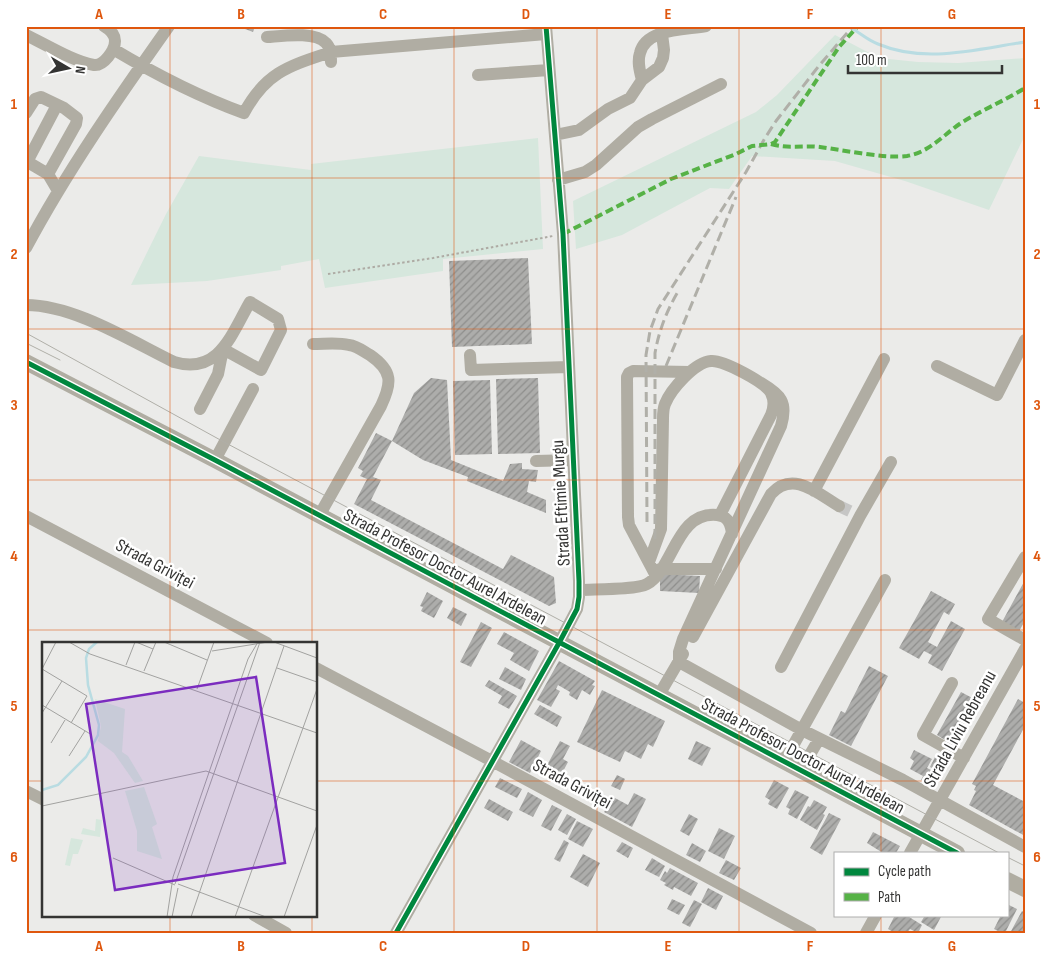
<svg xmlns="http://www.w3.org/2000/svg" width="1051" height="959" font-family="'Sofia Sans Condensed',sans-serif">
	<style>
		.green { fill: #d6e7dd }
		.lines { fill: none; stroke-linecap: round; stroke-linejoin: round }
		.stream { stroke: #b9dce2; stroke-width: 3 }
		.building { fill: url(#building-hatch) }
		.minor-tunnel { stroke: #c6c6c5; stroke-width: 12; stroke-dasharray: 12 6; stroke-linecap: butt }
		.path { stroke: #aeaba4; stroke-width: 2; stroke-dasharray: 2.5 2.5; stroke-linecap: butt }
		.minor { stroke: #b0ada3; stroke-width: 12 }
		.major { stroke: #b0ada2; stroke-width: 16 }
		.tram { stroke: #b0afa8; stroke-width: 1 }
		.rail { stroke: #b0afa8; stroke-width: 3; stroke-dasharray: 10 5; stroke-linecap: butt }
		.quiet { stroke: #56b246; stroke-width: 4; stroke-dasharray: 8 4; stroke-linecap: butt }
		.cycleway-casing { stroke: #fff; stroke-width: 8 }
		.cycleway { stroke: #00873e; stroke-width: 5 }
		.grid { fill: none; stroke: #df570e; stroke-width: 1; stroke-opacity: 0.55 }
		.labels { text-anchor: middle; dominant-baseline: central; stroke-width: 5; stroke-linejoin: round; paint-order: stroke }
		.street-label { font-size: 18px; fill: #343433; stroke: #fff }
		.inset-river { fill: none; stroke: #b9dce2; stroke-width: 2.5 }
		.inset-road { fill: none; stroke: #a2a2a0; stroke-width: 1 }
		.view { fill: #7b2cbf; fill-opacity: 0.15; stroke: #7b2cbf; stroke-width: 2.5 }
		.inset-edge { fill: none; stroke: #343433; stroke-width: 2.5 }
		.neatline { fill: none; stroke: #df570e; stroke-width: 2 }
		.grid-label { font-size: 16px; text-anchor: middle; font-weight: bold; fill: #df570e }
	</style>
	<defs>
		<pattern id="building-hatch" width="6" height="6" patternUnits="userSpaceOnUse" patternTransform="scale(1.25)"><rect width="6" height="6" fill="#adadab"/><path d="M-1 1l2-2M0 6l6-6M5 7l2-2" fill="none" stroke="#8e8e8c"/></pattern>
	</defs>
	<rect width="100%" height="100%" fill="#ebebe9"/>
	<path class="green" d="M835,35l44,23 39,4 40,1 67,-5v77l-36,75 -84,-29 -70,-20 -83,-5 -23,33 -19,-1 -88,47 -46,14 -3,-48 183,-89 21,-17z
		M538,138l5,111 -100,10v12l-118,17 -6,-29 -38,7v4l-74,11 -76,4 35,-71 33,-58 112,14v-6z"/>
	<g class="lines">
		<path class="stream" d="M848,26c11,6 19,14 30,18 47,20 99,5 147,-2"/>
	</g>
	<path class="building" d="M246,26h9l-2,6 -8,-3z
		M528,258l4,86 -80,3 -3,-86z
		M431,378l16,2 4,80 52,21 7,-17 12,-1v6l16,1 -2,12 -7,-1 -2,11 19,8v13l-79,-32 1,-4 -45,-17 -31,-19 -19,36 8,3 -10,20 132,69 8,-14 43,22 2,26 -7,3 -195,-102 13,-25 -7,-3 3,-5 -5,-3 18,-35 16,8 22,-48z
		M538,378l2,75 -42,1 -2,-75z
		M490,380l2,74 -37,1 -2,-74z
		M660,574l40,2 -1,17 -39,-2z
		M1025,580v41l-6,10 -17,-9z
		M931,591l24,13 -6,11 -5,-3 -16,30 9,5 14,-26 14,8 -23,42 -14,-8 4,-8 -8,-4 -5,8 -20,-11z
		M427,592l16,9 -9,17 -13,-7 2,-4 -3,-1z
		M453,607l14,7 -6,12 -14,-8z
		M481,622l11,6 -21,39 -11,-5z
		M504,632l35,19 -10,20 -19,-11 4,-7 -17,-9z
		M559,661l36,20 -3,4 3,1 -5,9 -8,-5 -5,10 -8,-5 1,-3 -12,-7 -2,4 4,2 -9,16 -14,-7z
		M869,666l19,10 -37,70 -22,-11 12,-24 4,2z
		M505,667l21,12 -5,11 -22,-11z
		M489,680l28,16 -8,13 -11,-6 4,-7 -17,-10z
		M602,690l63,31 -12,26 -5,-3 -7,15 -16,-8 -5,11 -43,-20z
		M961,692l17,9 -25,44 -16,-10z
		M1018,699l7,4v23l-32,59 32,17v34l-56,-31 7,-14 -2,-1 2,-4 -4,-2z
		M540,705l22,12 -5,10 -23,-13z
		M521,740l20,11 -11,22 -21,-11z
		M560,741l10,5 -7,13 5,3 -9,17 -15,-8z
		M696,741l15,7 -9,18 -14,-7z
		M914,750l18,9 -5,9 12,6 -6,12 -12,-6 2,-4 -13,-7 4,-8 -4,-3z
		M935,757l8,4 -5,10 -8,-4z
		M617,775l8,4 -5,11 -9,-4z
		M500,778l22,11 -5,9 -22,-11z
		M774,780l15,8 -12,21 -9,-5 2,-4 -5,-3z
		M795,790l14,7 -12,22 -9,-5 2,-5 -4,-2z
		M528,792l14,8 -9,17 -14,-7z
		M634,793l12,6 -14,28 -28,-15 9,-15 15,8z
		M489,799l24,13 -5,9 -24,-13z
		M814,800l13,7 -4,7 2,1 -8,15 -17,-10 8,-14 2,1z
		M552,805l10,5 -11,21 -10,-5z
		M829,813l12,6 -19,36 -12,-7z
		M567,814l9,5 -9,16 -9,-5z
		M689,814l9,5 -9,17 -9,-5z
		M577,821l16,8 -10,18 -15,-8z
		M719,828l16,8 -11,23 -16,-8z
		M873,832l27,14 -4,7h-13l-16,-10z
		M564,840l5,3 -9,19 -6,-3z
		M622,842l11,6 -5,10 -12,-7z
		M692,843l14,8 -6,11 -14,-7z
		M583,854l17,9 -12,24 -18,-10z
		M652,858l13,8 -6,11 -14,-7z
		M726,860l15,8 -7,12 -15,-7z
		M670,868l28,15 -7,13 -17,-9 -1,3 -9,-5 2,-2 -6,-3 5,-9 2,2z
		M708,888l15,8 -7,14 -15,-8z
		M672,899l13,6 -6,10 -12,-6z
		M694,900l8,4 -12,23 -8,-4z
		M1007,904l10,5 -12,24h-3l-8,-4 7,-14h6z
		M1022,911l3,2v20h-15z
		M895,915h11l16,10 -4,8 -8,-4 -3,4h-12l-7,-4z
		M920,915h22l-8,15 -13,-8 3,-5z"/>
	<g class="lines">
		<path class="minor-tunnel" d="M839,506l15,7"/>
		<path class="path" d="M328,274l105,-16 120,-22"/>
		<path class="minor" d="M26,35c19,9 48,27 68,30 10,1 21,-15 21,-24 0,-7 -6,-12 -11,-15
			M267,37c15,-1 48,-6 59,6 5,5 5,12 5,19
			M113,49c42,25 84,47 131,64 22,-41 45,-47 87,-61l215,-18
			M478,75l71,-5
			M642,80c-2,-8 -5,-18 -2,-27 6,-25 46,-23 66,-27
			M26,113l9,-14 6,-2 23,11 13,10 -1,6 -28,50
			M555,135l24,-5 29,-21 22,-11 12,-18 17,-13 4,-9 1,-8 -3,-24
			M26,161l22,13 10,17
			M27,162l30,-57
			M558,180l27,-8 11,-7 42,-38 14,-8 69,-35
			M26,248c41,-77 92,-150 143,-222
			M26,305c48,0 105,36 148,57 45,13 57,-27 76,-60l28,17 3,11 -20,40 -38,-21 -5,25 -18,35
			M313,344c12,0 24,-2 36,1 8,1 14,6 21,10 23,16 22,28 11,51l-62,110
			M470,355l1,15 98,-3
			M937,366l60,29 28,-55
			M761,383c20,12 27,19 20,43l-98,213 -4,13v10l123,68 101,50 122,67
			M215,460l38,-71
			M536,461l37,-1
			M814,491l70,-132
			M26,516l241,127
			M1025,557l-37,62 37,21
			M649,562l12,-33 2,-110c0,-5 0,-10 2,-15 6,-15 30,-42 46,-43 12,-1 54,21 60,32 4,8 3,15 0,22l-51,100
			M660,569h56
			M656,576l-27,-51 -1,-8 -1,-140 2,-4 4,-2 57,1
			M579,590c15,-1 57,0 68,-6 27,-15 29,-73 70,-69 11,1 14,9 15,19
			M693,637l78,-143c22,-24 46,-1 68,12
			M781,667l79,-151 31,-54
			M316,668l176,93 319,172
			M952,683l-29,52 41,23
			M659,695l24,-41
			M784,762l101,-182
			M801,770l18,-31
			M26,791l18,9
			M910,853l115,-204
			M254,915l32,18
			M396,933l163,-290 18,-34 2,-12v-16l-16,-347 -17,-208
			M866,933l10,-18"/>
		<path class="major" d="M26,362l189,98 742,393
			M1007,880l18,9"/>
		<path class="tram" d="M26,333l198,109 775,411
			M26,343l34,17
			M1007,857l18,9"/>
		<path class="rail" d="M666,366l70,-169
			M647,522l-1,-167 4,-24 8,-22 88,-137 19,-34 11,-17 42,-54 35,-41
			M655,539v-186c4,-23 12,-43 24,-63"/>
		<path class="quiet" d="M771,144c17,5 32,1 49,3 23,3 66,12 87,9 23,-4 36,-21 54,-33 21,-13 43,-22 64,-35
			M563,234l108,-55 65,-25 16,-8 19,-2 4,-2 64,-95 19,-21"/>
		<defs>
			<path id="cycleway" d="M26,362l189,98 742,393
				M396,933l163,-290 18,-34 2,-12v-16l-16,-347 -17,-208"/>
		</defs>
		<use href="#cycleway" class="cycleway-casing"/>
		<use href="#cycleway" class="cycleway"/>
	</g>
	<path class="grid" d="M170,26v617M312,26v617M454,26v907M597,26v907M739,26v907M881,26v827M26,178h999M26,329h999M26,480h999M26,630h999M26,781h18M316,781h709M170,915v18M312,915v18M881,915v18"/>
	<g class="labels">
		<g class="street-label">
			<text transform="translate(561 503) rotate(-93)">Strada Eftimie Murgu</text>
			<text transform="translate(155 564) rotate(28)">Strada Griviței</text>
			<text transform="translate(445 567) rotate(28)">Strada Profesor Doctor Aurel Ardelean</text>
			<text transform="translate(960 729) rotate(-61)">Strada Liviu Rebreanu</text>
			<text transform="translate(803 756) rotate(28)">Strada Profesor Doctor Aurel Ardelean</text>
			<text transform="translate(572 784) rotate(28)">Strada Griviței</text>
		</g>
	</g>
	<g transform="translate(42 642)">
		<rect width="275" height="275" fill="#ebebe9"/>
		<path d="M53,57l30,10 -3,43 6,4 15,25 -8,2 -21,-30 -16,-12 3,-15zM102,145l13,37 -5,3 10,32 -25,-8v-20l-12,-40zM54,177l6,1 -2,17 -19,-3 2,-6 12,3zM29,196l12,2 -5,14h-5l-3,12 -5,-1z" fill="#d6e7dd"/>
		<path class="inset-river" d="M0,148l16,-5 28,-28 12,-22 1,-10 -11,-40 -2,-27 3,-9 8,-7"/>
		<path class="inset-road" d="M27,0l21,12 227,79M94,0l17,7M122,0l43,18M232,0l43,16M170,9l56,-9M84,23l9,-23M235,26l40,14M0,27l45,27 -16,27M0,27l14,-27M102,29l12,-29M155,47l17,-47M0,63l50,30M0,71l20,-32M9,101l14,-23M27,114l16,-25M0,164l164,-35 111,40M71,216l62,27M133,242l85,-242M136,242l88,33M125,275l6,-40 75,-218 10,-17M130,275l6,-29M149,275l93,-271M193,275l82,-228M242,275l33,-92"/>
		<path class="view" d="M214,35l29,186 -170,27 -29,-186z"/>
		<rect width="275" height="275" class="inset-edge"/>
	</g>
	<rect width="1051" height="959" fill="none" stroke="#ffffff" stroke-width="55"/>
	<rect x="834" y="852" width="175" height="65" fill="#ffffff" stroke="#aeaead"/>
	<rect x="844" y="868" width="25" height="8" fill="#00873e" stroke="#aeaead"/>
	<text x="878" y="876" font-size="15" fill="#343433">Cycle path</text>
	<rect x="844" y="893" width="25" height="8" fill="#56b246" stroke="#aeaead"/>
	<text x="878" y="902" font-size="15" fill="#343433">Path</text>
	<g transform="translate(68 68) rotate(99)" stroke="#ffffff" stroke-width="4" paint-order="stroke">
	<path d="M0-4L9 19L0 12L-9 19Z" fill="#343433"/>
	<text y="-8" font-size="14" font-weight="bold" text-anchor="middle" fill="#343433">N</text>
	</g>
	<path d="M848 65v8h154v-8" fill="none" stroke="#343433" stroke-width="2.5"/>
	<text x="856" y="65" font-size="15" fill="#343433" stroke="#ffffff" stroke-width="4" paint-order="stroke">100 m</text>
	<rect x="28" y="28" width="996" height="904" class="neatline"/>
	<g class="grid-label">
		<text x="99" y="19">A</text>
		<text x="241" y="19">B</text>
		<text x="383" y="19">C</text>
		<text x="526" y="19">D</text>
		<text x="668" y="19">E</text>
		<text x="810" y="19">F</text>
		<text x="952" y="19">G</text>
		<text x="14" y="109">1</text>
		<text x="1037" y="109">1</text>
		<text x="14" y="259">2</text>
		<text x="1037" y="259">2</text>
		<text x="14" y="410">3</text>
		<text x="1037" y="410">3</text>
		<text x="14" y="561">4</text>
		<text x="1037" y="561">4</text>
		<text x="14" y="711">5</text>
		<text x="1037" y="711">5</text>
		<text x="14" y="862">6</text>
		<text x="1037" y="862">6</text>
		<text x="99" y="951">A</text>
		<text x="241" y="951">B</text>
		<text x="383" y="951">C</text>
		<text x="526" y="951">D</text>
		<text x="668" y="951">E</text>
		<text x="810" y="951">F</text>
		<text x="952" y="951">G</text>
	</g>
</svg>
